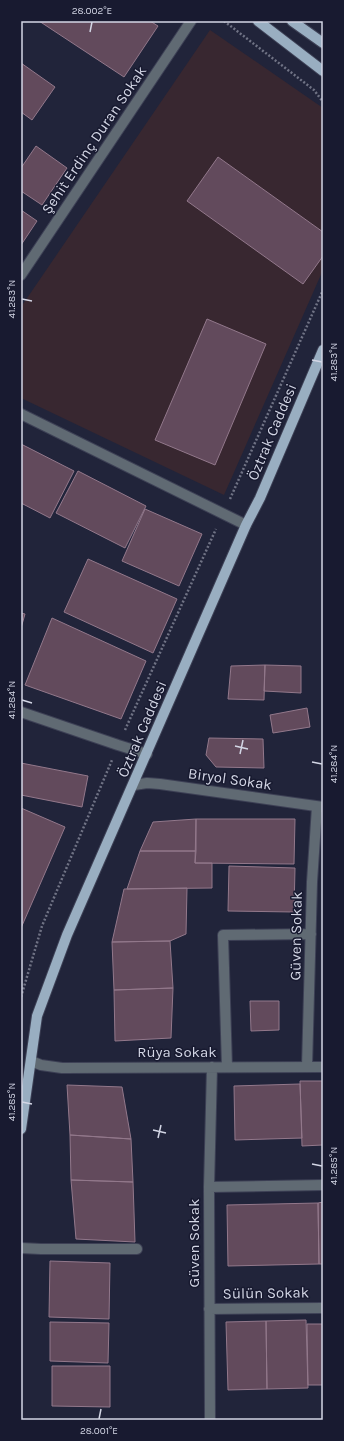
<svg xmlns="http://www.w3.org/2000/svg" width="344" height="1441" font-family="Karla,sans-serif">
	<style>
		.education { fill: #382730 }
		.building { fill: #624a5c; stroke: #92788b }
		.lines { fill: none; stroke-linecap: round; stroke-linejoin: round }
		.minor-casing { stroke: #3d4055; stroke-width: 12 }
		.major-casing { stroke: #3d4055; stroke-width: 12 }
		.path { stroke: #707385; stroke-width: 2.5; stroke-dasharray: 2 2; stroke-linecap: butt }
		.minor { stroke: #606a73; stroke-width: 10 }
		.major { stroke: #99aec1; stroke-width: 10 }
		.ticks { fill: none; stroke: #d3d6e5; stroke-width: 1.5 }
		.labels { text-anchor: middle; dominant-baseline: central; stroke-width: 3; stroke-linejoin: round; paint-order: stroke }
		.street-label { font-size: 15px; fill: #d3d6e5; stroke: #181a30 }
		.neatline { fill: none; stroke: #d3d6e5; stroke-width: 1.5 }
		.ticks-label { font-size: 10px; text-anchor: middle; fill: #d3d6e5 }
	</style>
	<rect width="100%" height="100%" fill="#21243a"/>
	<path class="education" d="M210,30l113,78v162l-99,225 -203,-97v-91z"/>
	<path class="building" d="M39,21h111l8,5 -34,51z
		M21,63l34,24 -23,33 -11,-8z
		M36,146l31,22 -25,37 -21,-14v-23z
		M218,157l105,75v24l-20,28 -116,-83z
		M21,210l16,11 -16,24z
		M207,319l59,25 -51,121 -60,-25z
		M21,444l53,27 -24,47 -29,-15z
		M78,471l68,35 -21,42 -69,-35z
		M145,509l57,25 -23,52 -57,-25z
		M88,559l89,40 -24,54 -89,-41z
		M21,613l4,1 -4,14z
		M52,618l94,43 -25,58 -96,-34z
		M265,665l36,1v27l-37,-2z
		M265,665l-1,35 -36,-1 3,-33z
		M307,708l3,19 -37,6 -3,-18z
		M209,738l54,1 1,29 -48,-1 -10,-12z
		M21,763l67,13 -6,31 -61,-12z
		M21,808l44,19 -44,101z
		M196,819h99l-1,45 -99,-1z
		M196,819v32h-56l13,-29z
		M140,851h56l-1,12h17v25l-85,1z
		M229,866l66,2 -1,44 -66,-1z
		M187,888l-1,46 -16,7 -58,1 12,-53z
		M170,941l3,47 -59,2 -2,-48z
		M173,988l-2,50 -56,3 -1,-51z
		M250,1001h29v29l-28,1z
		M300,1081h23v64l-21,1z
		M300,1084l2,54 -67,2 -1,-54z
		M67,1085l55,2 9,52 -61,-4z
		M70,1135l61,4 2,43 -62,-2z
		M71,1180l62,2 2,60 -59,-3z
		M323,1202v62h-4l-1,-61z
		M318,1203l1,61 -91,2 -1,-61z
		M50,1261l60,2 -1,56 -60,-2z
		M306,1320l2,68 -41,1 -1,-68z
		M266,1321l1,68 -39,1 -2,-68z
		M50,1322l59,1 -1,40 -58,-2z
		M307,1324h16v61h-15z
		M52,1366h58v41l-58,-1z"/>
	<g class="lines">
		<defs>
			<path id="minor" d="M21,275l170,-254
				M21,414l225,111
				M21,712l97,33 29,9
				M134,785l13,-2 13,1 163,23
				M31,1061l10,4 21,3 261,-1
				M227,1067l-4,-132 88,-1
				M307,1067l5,-185 5,-75
				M209,1187l114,-2
				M21,1248l20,1h96
				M209,1309l114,-1
				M210,1420l-1,-233 3,-120"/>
			<path id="major" d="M258,21l65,50
				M292,21l31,22
				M21,1129l16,-113 30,-81 179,-410 14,-27 63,-148"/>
		</defs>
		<use href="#minor" class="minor-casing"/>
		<use href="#major" class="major-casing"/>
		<path class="path" d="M224,21l90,69 9,12
			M230,499l93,-209
			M125,730l91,-201
			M21,997l21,-71 70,-166"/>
		<use href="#minor" class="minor"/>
		<use href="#major" class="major"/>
	</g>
	<path class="ticks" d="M90,32l2,-10M22,299l10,2M312,360l10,2M22,700l10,3M235,746l13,3M240,754l3,-14M312,762l10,2M22,1102l10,2M153,1130l13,3M158,1138l3,-13M312,1164l10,2M99,1419l2,-10"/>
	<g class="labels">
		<g class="street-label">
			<text transform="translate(94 140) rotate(-56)">Şehit Erdinç Duran Sokak</text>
			<text transform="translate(272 432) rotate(-67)">Öztrak Caddesi</text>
			<text transform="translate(142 729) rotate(-67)">Öztrak Caddesi</text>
			<text transform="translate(230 779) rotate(8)">Biryol Sokak</text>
			<text transform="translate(296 936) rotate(-89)">Güven Sokak</text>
			<text x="177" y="1052">Rüya Sokak</text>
			<text transform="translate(194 1243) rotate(-90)">Güven Sokak</text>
			<text transform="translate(266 1293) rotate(-1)">Sülün Sokak</text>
		</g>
	</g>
	<rect width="344" height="1441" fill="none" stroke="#181a30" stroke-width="44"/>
	<rect x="22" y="22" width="300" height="1397" class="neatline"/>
	<g class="ticks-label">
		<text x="92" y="14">28.002°E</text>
		<text transform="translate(11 299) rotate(-90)" y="4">41.283°N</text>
		<text transform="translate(333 362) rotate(-90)" y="4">41.283°N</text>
		<text transform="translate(11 700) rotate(-90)" y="4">41.284°N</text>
		<text transform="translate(333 764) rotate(-90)" y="4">41.284°N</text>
		<text transform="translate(11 1102) rotate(-90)" y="4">41.285°N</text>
		<text transform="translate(333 1166) rotate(-90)" y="4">41.285°N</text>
		<text x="99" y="1434">28.001°E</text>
	</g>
</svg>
